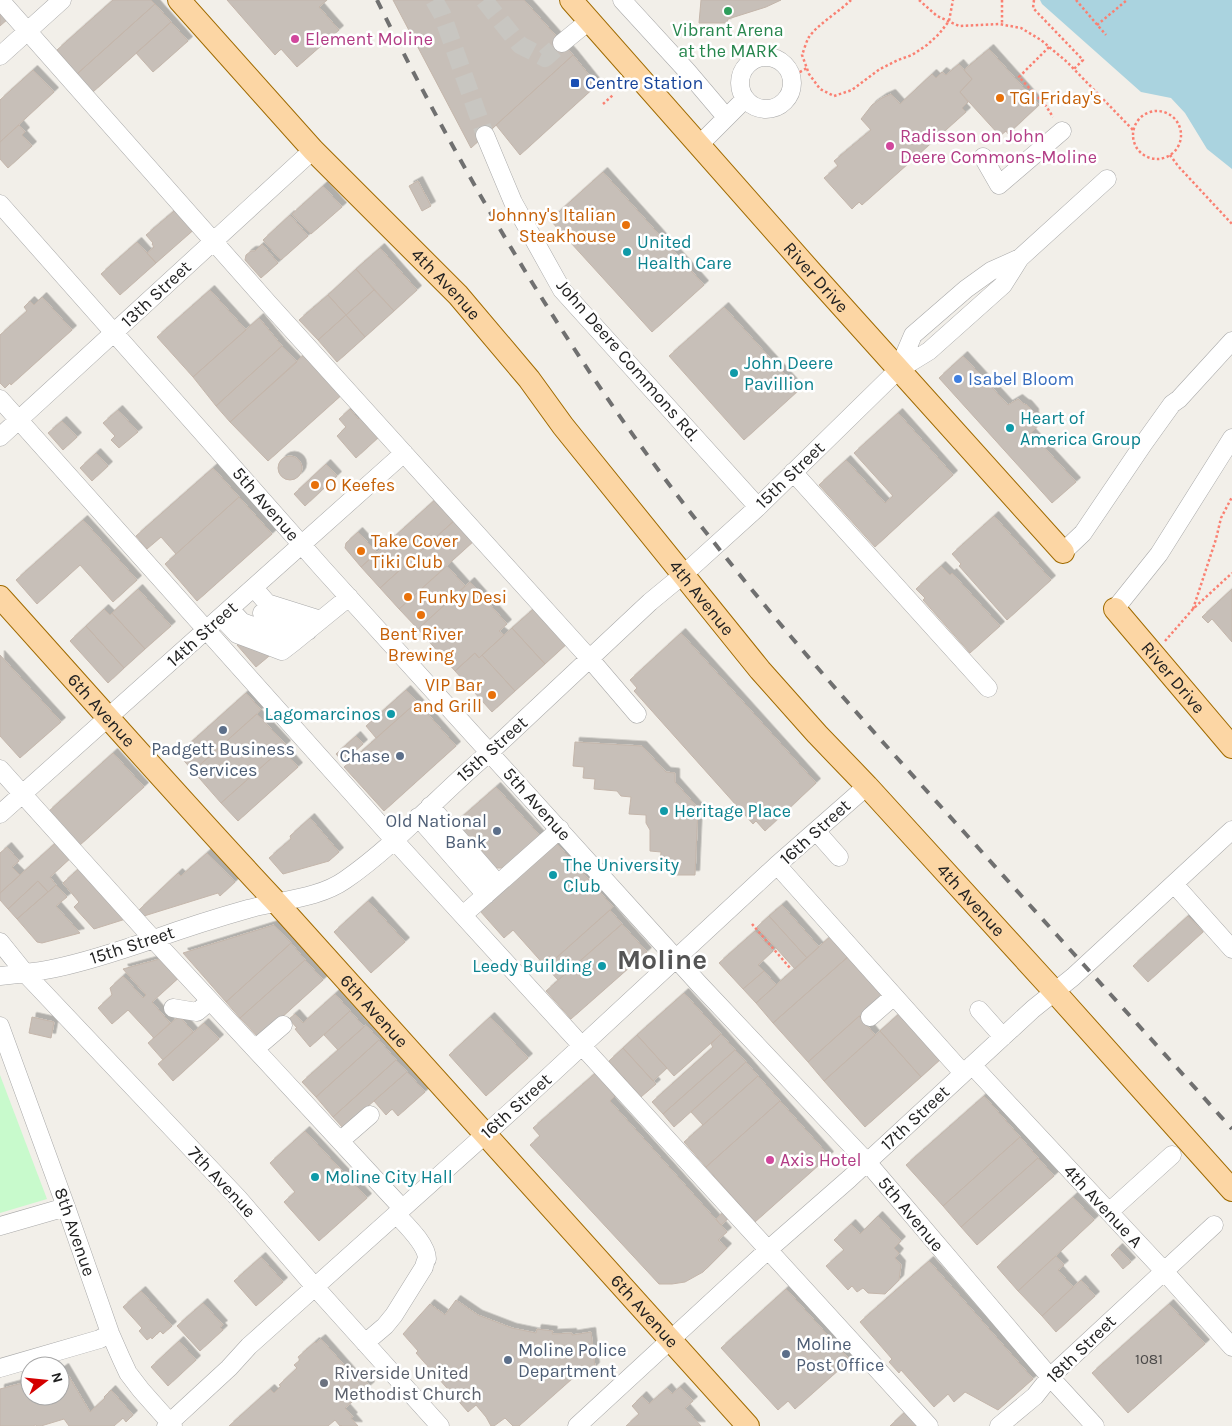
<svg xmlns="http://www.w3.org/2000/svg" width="1232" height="1426" font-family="Karla,sans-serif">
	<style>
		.park { fill: #c8facc }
		.water { fill: #aad3df }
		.building { fill: #c7bfb8; stroke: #c4b6ab; filter: url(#shadow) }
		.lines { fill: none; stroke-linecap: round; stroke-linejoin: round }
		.minor-tunnel { stroke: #c8c6c1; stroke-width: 18; stroke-dasharray: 18 9; stroke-linecap: butt }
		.minor-casing { stroke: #a9a9a9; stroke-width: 19 }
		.major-casing { stroke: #a06b00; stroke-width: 24 }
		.path { stroke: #fa8072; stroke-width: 2.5; stroke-dasharray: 2.5 2.5; stroke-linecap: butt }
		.minor { stroke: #fff; stroke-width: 18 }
		.major { stroke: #fcd6a4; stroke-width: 22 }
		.rail { stroke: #707070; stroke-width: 4; stroke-dasharray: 10 10; stroke-linecap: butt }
		.leisure-dot { fill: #2e9e5b; stroke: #fff; stroke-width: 2 }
		.hotel-dot { fill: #d1479c; stroke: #fff; stroke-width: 2 }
		.transit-dot { fill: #1a4fb4; stroke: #fff; stroke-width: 2 }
		.food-dot { fill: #e8710a; stroke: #fff; stroke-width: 2 }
		.culture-dot { fill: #0f9aa8; stroke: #fff; stroke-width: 2 }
		.shop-dot { fill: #3f7fe0; stroke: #fff; stroke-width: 2 }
		.service-dot { fill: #5c6f8a; stroke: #fff; stroke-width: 2 }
		.worship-dot { fill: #6b7280; stroke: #fff; stroke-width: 2 }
		.labels { text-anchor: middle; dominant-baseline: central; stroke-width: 5; stroke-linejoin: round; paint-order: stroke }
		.number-label { font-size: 15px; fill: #4b4948 }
		.leisure-label { font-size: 18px; fill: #27864d; stroke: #fff }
		.hotel-label { font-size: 18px; fill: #b23c85; stroke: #fff; text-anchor: start }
		.transit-label { font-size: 18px; fill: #164399; stroke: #fff; text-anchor: start }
		.food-label { font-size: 18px; fill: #c56008; stroke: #fff; text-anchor: start }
		.culture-label { font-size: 18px; fill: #0d838f; stroke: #fff; text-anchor: start }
		.street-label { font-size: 18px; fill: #222; stroke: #fff }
		.shop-label { font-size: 18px; fill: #366cbe; stroke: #fff; text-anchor: start }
		.service-label { font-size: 18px; fill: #4e5e75; stroke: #fff; text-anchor: end }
		.worship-label { font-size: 18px; fill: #5b616d; stroke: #fff; text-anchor: start }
		.town-label { font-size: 28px; font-weight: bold; fill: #555; stroke: #fff }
	</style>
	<defs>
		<filter id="shadow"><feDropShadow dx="4.5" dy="-4.5" stdDeviation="0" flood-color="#0004"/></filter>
	</defs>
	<rect width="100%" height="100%" fill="#f2efe9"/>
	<path class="park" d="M0,1075l47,124 -47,14z"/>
	<path class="water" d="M1040,0h192v169l-25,-20 -22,-36 -14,-15 -30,-6 -99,-88z"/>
	<path class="building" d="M113,0h38l4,4 -78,70 -20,-24z
		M227,0h100l-8,7 20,23 -42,37 -16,-18 -6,6z
		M393,0h131l49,55 -102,93z
		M701,0h80l-15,7 -38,12 -1,4h-28z
		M155,4l16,18 -78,70 -16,-18z
		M0,8l9,10 -9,8z
		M171,22l17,19 -35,31 -17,-19z
		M989,49l50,56 -31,29 -2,-3 -6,5 -40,-44 12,-13 -8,-9z
		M573,55l24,30 -77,70 -24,-30z
		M959,64l13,15 -12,13 8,10 -6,6 4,4 -104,93 -3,-3 -7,7 -28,-31 14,-12 -4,-5 37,-31 -10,-11 11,-14 10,-7 9,-4 9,10 32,-30 4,4 6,-6 4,3z
		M33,70l21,22 -54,50v-42z
		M19,125l6,7 -3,3 10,11 -24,22 -8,-9v-17z
		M603,172l101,113 -52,47 -102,-112z
		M418,181l13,25 -9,5 -13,-25z
		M323,186l19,21 -31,27 -19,-20z
		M180,206l18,20 -42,37 -9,-10 7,-6 -2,-3 1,-1 -7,-8z
		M290,215l18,21 -27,24 -18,-20z
		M137,242l19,21 -36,32 -19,-21z
		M262,244l16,19 -17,15 -16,-18 1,-5 5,-4h4z
		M380,248l37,42 -23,21 -38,-42z
		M356,269l18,21 -28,25 -18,-20z
		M210,290l36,40 -53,47 -36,-40z
		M374,290l20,21 -29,26 -19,-22z
		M328,295l18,20 -28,25 -19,-20z
		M42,297l30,33 -61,55 -1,-2 -5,5 -5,-5v-48l27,-24 -3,-4 6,-6 4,4z
		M724,307l75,83 -55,50 -75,-84z
		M346,315l19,22 -28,25 -19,-22z
		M259,318l23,28 -66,60 -23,-29z
		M282,346l15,16 -67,60 -14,-16z
		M308,351l37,41 -77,69 -38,-39z
		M963,356l45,49 10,-6 6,5 3,1 7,8v4l6,6 -9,10 45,49 -24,21 -113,-125z
		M350,409l8,10 7,-6 15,23 -24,22 -19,-22 9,-9 -7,-8z
		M118,410l20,22 -19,16 -8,-8 4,-4 -12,-13z
		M898,413l55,62 -78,72 -56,-62 27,-25 39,43 8,-7 -39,-43z
		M62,421l15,16 -14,13 -15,-17z
		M96,453l12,13 -16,15 -12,-13z
		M278 468a12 12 0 1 1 24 0a12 12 0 1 1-24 0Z
		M326,464l11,12 -32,30 -11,-12z
		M213,468l26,29 -63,57 -15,-17 -14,12 -11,-13z
		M239,497l33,37 -75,67 -32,-37z
		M437,498l19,21 -76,69 -19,-21z
		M994,516l57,64 -44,40 -48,-54 2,-2 -9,-10z
		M456,519l19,21 -76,69 -19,-21z
		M83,520l54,60 -24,22 -33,-37 -43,39 -21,-24z
		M358,532l19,21 -16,14 -16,-19 1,-5z
		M447,566l18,20 -47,43 -19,-20z
		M941,566l9,9 2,-2 48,53 -30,27 -47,-53 2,-2 -9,-9z
		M470,582l37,42 -8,7 5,4 -25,23 -4,-5 -20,18 -37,-42z
		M138,589l33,37 -26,23 -33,-36z
		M1232,589v53l-20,-23 -4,4 -6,-6z
		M538,605l32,36 -25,23 -33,-36z
		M104,609l6,6 2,-2 33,36 -21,19 -38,-42z
		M86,626l38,42 -16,15 -38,-42z
		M512,628l33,36 -30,27 -33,-36z
		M681,633l135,150 -51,48 -9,-10 -3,3 -119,-133 3,-3 -7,-8z
		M243,641l32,10 -19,16 -19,-22z
		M475,653l4,5 3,-3 33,36 -23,21 -37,-41z
		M0,655l61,67 -41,36 -20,-22z
		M406,690l11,12 -41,36 -10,-12z
		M246,693l15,17 -68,61 -15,-17z
		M417,702l39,44 -72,65 -40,-44z
		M257,714l29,31 -65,58 -28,-32z
		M356,736l7,8 -20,18 -7,-8z
		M575,742l67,4 24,26 9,1v9l23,26 -3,67h-23v-11h-12l1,-12 -11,-1v-21l-4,-7v-8l-17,-1 2,-17 -10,-1 -4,-5 -23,-2 1,-10 -12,-1 1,-11 -11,-1z
		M282,749l16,18 -60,54 -17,-18z
		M113,753l31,34 -65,59 -31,-34z
		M496,787l45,50 -35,29 -5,2h-5l-7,-4 -35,-40z
		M310,818l29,34 -10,9 -46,13 -14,-16 22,-19 -1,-3z
		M60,839l14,16 -24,22 6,8 -8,7 -10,-11 -30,28 -8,-9v-7z
		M556,843l57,64 -67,60 -33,-37 -9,8 -24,-27z
		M7,847l12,14 -7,6 8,8 -20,18v-40z
		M207,853l28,29 -15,14 -2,-3 -74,23 -5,-6 39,-37 3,3z
		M84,864l48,53 -38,12 -20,-22 5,-5 -16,-19z
		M38,881l10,11 -31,27 -9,-10z
		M56,885l11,12 -11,9 24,27 -38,10 -5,-1 -20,-23z
		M368,901l37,41 -34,31 -37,-41z
		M782,905l37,42 -12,11 -38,-42z
		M610,910l12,14 -64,56 -12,-13z
		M769,916l38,42 -12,11 -38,-42z
		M1188,916l15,16 -55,50 -15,-16z
		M622,924l25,28 -76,67 -25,-28z
		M274,925l17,18 -65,59 -43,-49z
		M755,931l18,20 -15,14 6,6 -21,18 -24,-26z
		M832,935l18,20 -77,68 -17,-20z
		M291,943l14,17 -65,58 -14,-16z
		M850,955l34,39 -76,68 -35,-39z
		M167,957l16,17 -31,28 18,21 -16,15 -26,-28 -16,14 -14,-16 14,-13 -2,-7 13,-12 20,22 3,-3 -23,-26z
		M305,960l18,20 -64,58 -19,-20z
		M764,971l12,14 -20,18 -13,-14z
		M684,993l37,41 -47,42 -37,-41z
		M335,994l15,17 -40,36 -15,-18 2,-1 -8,-9 6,-5 8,9z
		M350,1011l14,16 -26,23 -14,-15z
		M901,1012l41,46 -21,19 -41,-46z
		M179,1016l14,16 -30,28 -15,-17z
		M859,1016l16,19 -51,46 -16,-19z
		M32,1017l22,5 -3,16 -22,-5z
		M490,1017l38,41 -42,38 -37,-41z
		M204,1023l15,16 -46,42 -15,-17z
		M366,1025l13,15 -63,57 -14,-15z
		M880,1031l41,46 -56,50 -41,-46z
		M721,1034l14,16 -72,64 -11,-12 61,-55 -2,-3z
		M637,1035l30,33 -14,13 -30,-33z
		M379,1040l17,20 -63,57 -17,-20z
		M623,1048l33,36 -15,13 -32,-36z
		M735,1050l11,12 -72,65 -11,-13z
		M396,1060l11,12 -64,56 -10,-11z
		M746,1062l12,14 -55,49 -12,-13z
		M599,1070l20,22 -9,9 117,131 -9,8 9,8 -24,24 -18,10 -13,2h-13l-129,-139 10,-9 -7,-8z
		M407,1072l18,20 -27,24 -6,-7 -6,6 -12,-14z
		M758,1076l22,25 -74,66 -22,-25z
		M984,1096l36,41 -77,69 -37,-41z
		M780,1101l49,55 -74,66 -49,-55z
		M305,1131l62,67 -48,43 -35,-39 11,-10 -25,-29z
		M1020,1137l18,21 -77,69 -18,-21z
		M1038,1158l16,18 -77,69 -16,-18z
		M1073,1197l21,23 -76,71 -21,-24z
		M736,1201l5,6 -20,18 -5,-6z
		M878,1216l23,25 -7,7 5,5 -4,5 6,7 -2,15 -14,14 -17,-1 -5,-5 -6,4 -5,-6 -4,4 -22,-24 18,-16 -10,-10 17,-16 9,10z
		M1118,1248l13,14 -8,7 -12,-14z
		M1056,1256l8,9 -6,5 15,17 -31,29 -24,-25z
		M261,1257l22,25 -27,24 -22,-25z
		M929,1261l104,118 -35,31 -33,-18 -11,10 -6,-8 -14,13 -33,-37 -2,3 -10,-11 3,-3 -32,-37z
		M1081,1280l14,16 -39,36 -14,-16z
		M786,1289l64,71 -55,49 -7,-8 -10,9 -57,-62z
		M141,1291l31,35 -9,8 -3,-3 -8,8 -1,-2 -4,3 -8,-9 3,-3 -19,-21z
		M456,1300l22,15 34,13 24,5 1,-4 16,2 -1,3 20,-1v2l19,-3 4,35 -7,7 -3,-4 -1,-2h-3l1,3 -9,1v6l-54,48h-6l-8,-8 -11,8h-3l-5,-9 -10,-12 -8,7 -52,-59 2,-2 -15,-17 27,-30 15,11z
		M203,1303l20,22 -3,2 3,3 -23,21 -23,-25z
		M1169,1304l36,40 -77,69 -36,-40z
		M321,1339l37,42 4,-4 8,9 -25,22 8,9 -2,1 7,8h-16l-1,-1 -1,1 -5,-6 -7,6h-99l41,-37 4,4 7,-7 -2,-1 18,-17 -3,-3 6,-5 -2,-3 17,-15 1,1z
		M179,1341l17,19 -28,26 -17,-19z
		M64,1368l26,44 15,-14 -1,-1 7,-7 22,25 -7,7 -3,-4 -9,8h-45l-5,-7 -23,7h-4l-1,-1 -4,1h-32v-37l30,-8v15h30v-25z
		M680,1387l13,14 -8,7 16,18h-75l13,-12 -7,-8 10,-10 7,8 18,-16 5,6z
		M907,1410l14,16h-31z"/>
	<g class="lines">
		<path class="minor-tunnel" d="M434,0l8,14 43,121
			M484,0l36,45 25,13 17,-15"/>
		<defs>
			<path id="minor" d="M0,0l268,303 322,356 47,55
				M622,0l65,71 39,46
				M562,43l28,-23
				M0,56l62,-56
				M740 83a26 26 0 1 1 52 0a26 26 0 1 1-52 0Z
				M485,135l28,67 49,88 196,217
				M699,145l46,-46
				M983,157l16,28 63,-54
				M0,204l324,366 375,414 168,178 183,215 45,49
				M898,370l15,-35 53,-46 25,-18 29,-13
				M0,399l394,441 535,586
				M0,437l313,-287
				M793,472l195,216
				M1063,552l20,-19 61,-90 28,-39 7,-5 53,-58
				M254,588l13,15 54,17
				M230,609l12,13 53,19 54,-44
				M1115,609l44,-55 73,-116
				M262,613l46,18
				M221,617l16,17 45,17 13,-10
				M0,769l153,170 249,269
				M430,806l68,78
				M0,814l404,-361
				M418,817l68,78
				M816,831l23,26
				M777,865l186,208
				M1174,884l58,65
				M463,915l97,-86
				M0,942l25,31 213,225 77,89 125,139
				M0,976c19,-2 38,-4 56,-8 33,-7 66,-18 98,-29 31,-11 62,-21 94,-30 31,-9 70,-10 97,-29 52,-36 96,-87 145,-128l160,-150 34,-28 74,-67 140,-137 31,-19 74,-66 17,-27 87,-79
				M173,1008l24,4 13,-11
				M979,1010l24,27
				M870,1017l24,-21
				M0,1026l66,181 44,126 11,25 7,15 13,17 32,36
				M255,1049l28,-24
				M972,1065l192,206 68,76
				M340,1141l30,-26
				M1109,1212l63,-57
				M0,1226l66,-19
				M365,1343l20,-17 9,-11 30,-48c0,-1 2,-7 3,-8 0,-15 -22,-35 -31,-45
				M0,1368l100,-29 10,-6
				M166,1426l63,-58 20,-22 269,-241 259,-240 90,-79
				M577,1426l192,-177 80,-70 184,-170 40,-32 159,-147
				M999,1426l36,-30 15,-19 164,-152"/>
			<g id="major">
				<path id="s1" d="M179,0l134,150 145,145 71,84 34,47 197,244 57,64 50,52 187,205 178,199"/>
				<path id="s2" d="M571,0l241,273 251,279"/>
				<path id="s3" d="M0,597c92,102 183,206 277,306l471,523"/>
				<path id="s4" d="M1115,609l117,138"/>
			</g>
		</defs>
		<use href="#minor" class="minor-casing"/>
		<use href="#major" class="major-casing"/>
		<path class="path" d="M851,0c-12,12 -33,24 -42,37 -3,5 -5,13 -7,18l7,19 11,15 14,7 18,-6 28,-21 18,-9 14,-5 15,-10 12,-11 10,-13 4,-21
			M919,0l18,16 22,10 40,-2 22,4 20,12 26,22 67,69
			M1002,0v25
			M1034,0l-1,8 50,52 -9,9
			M1076,0l30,35
			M1097,25l30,-25
			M1049,47l-30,30 27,29 7,11
			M791,77l16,-9
			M603,104l10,-9
			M1133 135a24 24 0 1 1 48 0a24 24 0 1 1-48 0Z
			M1170,155l8,11 54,58
			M1193,609l23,-70 5,-21 11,-21
			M1165,641l28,-32 39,-36
			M752,924l38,44"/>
		<use href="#minor" class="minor"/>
		<use href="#major" class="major"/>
		<path class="rail" d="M377,0c93,190 206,379 339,545 81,103 169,200 257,297 86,96 173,191 259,287"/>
	</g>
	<circle class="leisure-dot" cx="728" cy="11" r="5"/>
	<g class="hotel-dot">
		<circle cx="295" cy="39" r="5"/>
		<circle cx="890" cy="146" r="5"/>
		<circle cx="770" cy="1160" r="5"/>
	</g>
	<rect class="transit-dot" x="570" y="78" width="10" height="10" rx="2.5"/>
	<g class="food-dot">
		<circle cx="1000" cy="98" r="5"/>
		<circle cx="626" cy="225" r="5"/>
		<circle cx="315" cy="485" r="5"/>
		<circle cx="361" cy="551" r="5"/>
		<circle cx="408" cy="597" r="5"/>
		<circle cx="421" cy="615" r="5"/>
		<circle cx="492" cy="695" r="5"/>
	</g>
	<g class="culture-dot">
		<circle cx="627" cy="252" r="5"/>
		<circle cx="734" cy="373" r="5"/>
		<circle cx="1010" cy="428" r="5"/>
		<circle cx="391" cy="714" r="5"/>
		<circle cx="664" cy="811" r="5"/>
		<circle cx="553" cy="875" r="5"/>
		<circle cx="602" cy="966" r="5"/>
		<circle cx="315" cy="1177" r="5"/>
	</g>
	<circle class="shop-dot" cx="958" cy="379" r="5"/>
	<g class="service-dot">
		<circle cx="223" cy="730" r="5"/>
		<circle cx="400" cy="756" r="5"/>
		<circle cx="497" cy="831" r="5"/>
		<circle cx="786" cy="1354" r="5"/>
		<circle cx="508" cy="1360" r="5"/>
	</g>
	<circle class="worship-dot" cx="324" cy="1383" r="5"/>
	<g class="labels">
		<g class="number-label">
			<text x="1149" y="1359">1081</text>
		</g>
		<g class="leisure-label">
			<text x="728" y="30">Vibrant Arena<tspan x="728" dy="21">at the MARK</tspan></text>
		</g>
		<g class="hotel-label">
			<text x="305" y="39">Element Moline</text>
			<text x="900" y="136">Radisson on John<tspan x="900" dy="21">Deere Commons-Moline</tspan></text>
			<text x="780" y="1160">Axis Hotel</text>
		</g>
		<g class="transit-label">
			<text x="585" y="83">Centre Station</text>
		</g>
		<g class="food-label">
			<text x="1010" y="98">TGI Friday's</text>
			<text x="616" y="215" text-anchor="end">Johnny's Italian<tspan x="616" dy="21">Steakhouse</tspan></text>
			<text x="325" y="485">O Keefes</text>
			<text x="371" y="541">Take Cover<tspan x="371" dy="21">Tiki Club</tspan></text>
			<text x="418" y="597">Funky Desi</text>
			<text x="421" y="634" text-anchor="middle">Bent River<tspan x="421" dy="21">Brewing</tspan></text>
			<text x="482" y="685" text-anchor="end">VIP Bar<tspan x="482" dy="21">and Grill</tspan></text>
		</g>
		<g class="culture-label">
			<text x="637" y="242">United<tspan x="637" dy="21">Health Care</tspan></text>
			<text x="744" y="363">John Deere<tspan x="744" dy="21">Pavillion</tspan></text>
			<text x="1020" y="418">Heart of<tspan x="1020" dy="21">America Group</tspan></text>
			<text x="381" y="714" text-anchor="end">Lagomarcinos</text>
			<text x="674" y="811">Heritage Place</text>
			<text x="563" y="865">The University<tspan x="563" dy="21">Club</tspan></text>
			<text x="592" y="966" text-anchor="end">Leedy Building</text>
			<text x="325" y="1177">Moline City Hall</text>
		</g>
		<g class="street-label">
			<text stroke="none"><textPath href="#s2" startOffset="370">River Drive</textPath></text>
			<text stroke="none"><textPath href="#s1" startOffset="390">4th Avenue</textPath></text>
			<text transform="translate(156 294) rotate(-43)">13th Street</text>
			<text transform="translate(628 360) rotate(49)">John Deere Commons Rd.</text>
			<text transform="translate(790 475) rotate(-44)">15th Street</text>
			<text transform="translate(266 504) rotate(49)">5th Avenue</text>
			<text stroke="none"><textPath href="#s1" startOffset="795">4th Avenue</textPath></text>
			<text transform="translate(202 634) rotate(-42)">14th Street</text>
			<text stroke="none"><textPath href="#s4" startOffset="90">River Drive</textPath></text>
			<text stroke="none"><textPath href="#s3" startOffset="152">6th Avenue</textPath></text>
			<text transform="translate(492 749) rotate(-42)">15th Street</text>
			<text transform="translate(537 804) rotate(48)">5th Avenue</text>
			<text transform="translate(815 832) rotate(-42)">16th Street</text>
			<text stroke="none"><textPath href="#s1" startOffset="1200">4th Avenue</textPath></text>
			<text transform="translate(132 945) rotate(-18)">15th Street</text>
			<text stroke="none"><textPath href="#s3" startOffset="558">6th Avenue</textPath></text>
			<text transform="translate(516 1106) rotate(-42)">16th Street</text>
			<text transform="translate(915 1118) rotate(-43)">17th Street</text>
			<text transform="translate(222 1182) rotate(47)">7th Avenue</text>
			<text transform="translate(1103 1206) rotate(47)">4th Avenue A</text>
			<text transform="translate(911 1214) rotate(50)">5th Avenue</text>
			<text transform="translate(75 1232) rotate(71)">8th Avenue</text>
			<text stroke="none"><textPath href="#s3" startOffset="962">6th Avenue</textPath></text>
			<text transform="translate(1081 1349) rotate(-44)">18th Street</text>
		</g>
		<g class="shop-label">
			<text x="968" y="379">Isabel Bloom</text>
		</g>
		<g class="service-label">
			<text x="223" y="749" text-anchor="middle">Padgett Business<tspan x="223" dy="21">Services</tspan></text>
			<text x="390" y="756">Chase</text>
			<text x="487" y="821">Old National<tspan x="487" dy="21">Bank</tspan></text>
			<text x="796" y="1344" text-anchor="start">Moline<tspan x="796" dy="21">Post Office</tspan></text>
			<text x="518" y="1350" text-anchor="start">Moline Police<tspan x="518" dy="21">Department</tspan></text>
		</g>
		<g class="worship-label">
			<text x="334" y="1373">Riverside United<tspan x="334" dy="21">Methodist Church</tspan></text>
		</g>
		<g class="town-label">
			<text x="662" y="959">Moline</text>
		</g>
	</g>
	<g transform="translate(45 1381) rotate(74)"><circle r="24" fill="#ffffff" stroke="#a7a7a7"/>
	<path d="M0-4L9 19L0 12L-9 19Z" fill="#d40000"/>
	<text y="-8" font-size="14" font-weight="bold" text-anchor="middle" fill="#222222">N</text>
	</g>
</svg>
